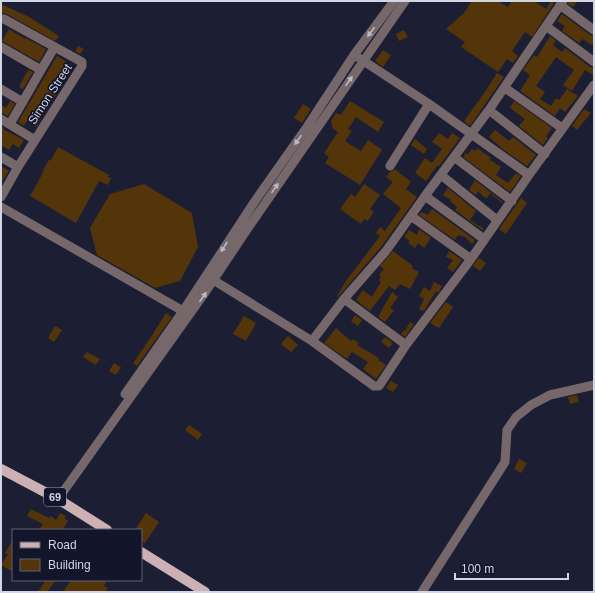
<svg xmlns="http://www.w3.org/2000/svg" width="595" height="593" font-family="Helvetica,sans-serif">
	<style>
		.building { fill: #533509 }
		.lines { fill: none; stroke-linecap: round; stroke-linejoin: round }
		.minor { stroke: #76686a; stroke-width: 9 }
		.major { stroke: #cdb0b4; stroke-width: 10 }
		.oneway { fill: #bbbac6 }
		.labels { text-anchor: middle; dominant-baseline: central; stroke-width: 3.5; stroke-linejoin: round; paint-order: stroke }
		.shield { fill: #13162a; stroke: #999cac; stroke-width: 1 }
		.shield-label { font-size: 11px; font-weight: bold; fill: #d2d5e4 }
		.street-label { font-size: 12px; fill: #d2d5e4; stroke: #13162a }
	</style>
	<rect width="100%" height="100%" fill="#1c1f34"/>
	<path class="building" d="M472,1h26l10,6 4,-6h22l12,8 5,-8 3,2 -22,34 -7,-5 -13,19 6,5 -5,7 -6,-4 -9,13 -37,-25 4,-5 -19,-13 18,-16z
		M569,1h9l-5,6 -5,-3z
		M1,4l28,13 30,19 -4,5 -48,-27 -6,-1z
		M562,14l28,21 4,1v6l-3,3 -8,-6 -4,4 -17,-12 3,-5 -8,-5z
		M9,29l16,10 1,-1 20,11 -7,13 -37,-21z
		M404,30l4,7 -9,4 -3,-7z
		M550,36l6,5 -3,4 9,7 3,-4 25,19 4,1v8l-9,-6 -13,21 -9,-6 11,-15 -18,-13 -20,29 9,6 -5,7 11,7 5,-8 3,2 8,-11 11,7 -13,16 -5,-4 -5,8 -35,-25 10,-16 -7,-5 11,-15 3,2z
		M78,46l6,3 -4,5 -5,-3z
		M383,50l8,5 -8,12 -8,-6z
		M57,56l16,10 -37,61 -9,-6 -3,5 -6,-4z
		M28,70l5,2 -10,17 -4,-2z
		M497,73l7,4 -34,49 -6,-5 23,-32z
		M10,101l5,3 -7,12 -7,-3v-8l5,3z
		M350,101l34,21 -6,10 -22,-15 -8,12 4,2 -7,10 16,10 7,-11 14,10 -22,35 -35,-22 4,-6 -5,-4 14,-21 -5,-3 -2,-8 5,-8 5,2z
		M514,101l38,27 -6,8 2,2 -5,7 -24,-19 6,-7 -15,-11z
		M303,104l8,5 -9,14 -8,-5z
		M584,109l7,4 -14,17 -5,-4z
		M1,126l3,2 -1,1 21,11 -5,8 -6,-4 -4,6 -8,-5z
		M495,130l14,11 4,-4 23,18 -9,11 -22,-15 -16,-14z
		M439,133l9,6 4,-6 8,5 -20,27 -3,1 -11,15 -11,-8 10,-15 7,5 10,-14 -10,-7z
		M415,139l12,10 -3,5 -13,-9z
		M58,147l51,28 -1,2 3,1 -3,7 -9,-4 -23,42 -46,-27 8,-14 6,-12h-1l6,-10h2z
		M477,148l14,10 -1,2 11,7 -5,8 12,8 8,-10 5,3 -11,16 -47,-35 3,-4 1,2 5,-6 3,2z
		M1,166l8,5 -8,12z
		M395,169l16,13 -5,7 11,8 -36,50 -43,50 -1,-1 9,-15 34,-45 -4,-3 4,-6 5,4 16,-23 -18,-14 10,-12 -7,-5 4,-5z
		M475,180l28,22 -1,1 -12,-10 -3,5 -3,-1 -6,-6 -2,4 -7,-5z
		M144,184l48,29 6,34 -18,34 -25,7 -58,-33 -7,-27 20,-34z
		M364,184l16,11 -10,14 4,3 -6,9 -4,-2 -3,5 -21,-15 11,-15 4,3z
		M448,188l28,23 -6,9 14,9 -2,1 -27,-20 2,-3 -7,-6 1,-1 -8,-5z
		M521,198l6,5 -21,31 -7,-5z
		M432,209l43,31 -3,4 -7,-7 -7,-2 -3,5 -36,-25 2,-3 7,3z
		M419,229l12,9 -7,10 -6,-5 -3,5 -7,-5 2,-2 -6,-4 5,-7 8,5z
		M393,251l20,15 -1,2 7,4 -9,17 -10,-5 -5,6 -6,-4 -19,25 -14,-11 7,-10 9,7 9,-15 -2,-2 2,-3 -2,-2 5,-6 -4,-3z
		M449,251l13,9 -9,12 -6,-4 6,-8 -7,-3z
		M479,258l7,5 -6,8 -7,-5z
		M434,282l8,4 -4,7 -2,-2 -12,20 -5,-2 5,-10 -5,-3 5,-9 6,4z
		M392,292l6,5 -8,11 4,2 -9,12 -7,-5z
		M446,302l7,5 -14,21 -9,-5z
		M166,313l6,4 -35,49 -4,-3 18,-26z
		M355,315l7,5 -4,6 -7,-5z
		M244,316l12,7 -10,18 -13,-7z
		M410,322l4,2 -9,13 -4,-3 3,-4 1,1z
		M55,326l7,4 -8,12 -6,-4z
		M336,328l15,13 2,-2 6,4 -2,2 22,13 -1,2 8,5 -10,14 -13,-10 5,-7 -16,-10 -5,7 -23,-16z
		M288,336l10,9 -7,7 -10,-8z
		M385,337l8,6 -4,5 -8,-6z
		M87,352l13,7 -4,6 -13,-8z
		M114,363l7,4 -5,8 -7,-4z
		M391,381l7,4 -5,7 -7,-4z
		M577,395l2,7 -9,2 -2,-7z
		M189,425l13,9 -4,6 -13,-10z
		M519,459l8,4 -6,10 -7,-4z
		M31,509l18,9 2,-2 5,4 4,-7 6,3 -2,2 4,3 -6,9h-23l4,-6 -16,-8z
		M146,513l13,9 -14,21 -4,-2v-11h-6z
		M13,539v33l-12,-7 7,-11 -3,-1z
		M46,580h10l-9,12h-9z
		M71,580h32l3,2 -2,4 4,2 -3,4h-42z"/>
	<g class="lines">
		<path class="minor" d="M560,5l34,25
			M1,19h3l78,43v4l-64,101 -17,30
			M546,26l48,36
			M1,47l40,23 -31,54
			M359,58l70,46 100,71
			M41,70l13,-22
			M505,88l57,40
			M1,89l22,13
			M489,110l56,44
			M1,119l34,21
			M1,157l17,10
			M454,157l58,44
			M390,166l39,-62
			M441,175l56,45
			M425,196l59,43
			M1,207l182,104
			M411,216l60,43
			M210,278l102,63 32,-42 42,-48 39,-55 64,-86 74,-109
			M344,299l62,46
			M312,341l62,45h5l27,-41 65,-86 58,-84 65,-90
			M125,394l58,-83 72,-110 52,-74 47,-72 40,-54
			M58,499l146,-205 44,-66 157,-227
			M422,592l83,-130 2,-32 9,-13 15,-12 19,-10 44,-10"/>
		<path class="major" d="M1,469l57,30 49,31
			M141,552l64,40"/>
	</g>
	<defs><path id="oneway-solid" d="M-6-.8H1V-3.2L6.5 0L1 3.2V.8H-6Z"/></defs>
	<g class="oneway">
		<use href="#oneway-solid" transform="translate(371 32) rotate(127)"/>
		<use href="#oneway-solid" transform="translate(349 81) rotate(-55)"/>
		<use href="#oneway-solid" transform="translate(298 140) rotate(125)"/>
		<use href="#oneway-solid" transform="translate(275 188) rotate(-55)"/>
		<use href="#oneway-solid" transform="translate(224 247) rotate(123)"/>
		<use href="#oneway-solid" transform="translate(203 297) rotate(-54)"/>
	</g>
	<g class="labels">
		<rect class="shield" x="44" y="488" width="22" height="18" rx="3"/>
		<g class="shield-label">
			<text x="55" y="497">69</text>
		</g>
		<g class="street-label">
			<text transform="translate(50 94) rotate(-57)">Simon Street</text>
		</g>
	</g>
	<rect width="595" height="593" fill="none" stroke="#d2d5e4" stroke-width="4"/>
	<rect x="12" y="529" width="130" height="52" fill="#13162a" stroke="#5f6274"/>
	<rect x="20" y="542" width="20" height="6" fill="#cdb0b4" stroke="#5f6274"/>
	<text x="48" y="549" font-size="12" fill="#d2d5e4">Road</text>
	<rect x="20" y="559" width="20" height="12" fill="#533509" stroke="#5f6274"/>
	<text x="48" y="569" font-size="12" fill="#d2d5e4">Building</text>
	<path d="M455 573v6h113v-6" fill="none" stroke="#d2d5e4" stroke-width="2"/>
	<text x="461" y="573" font-size="12" fill="#d2d5e4" stroke="#13162a" stroke-width="3" paint-order="stroke">100 m</text>
</svg>
